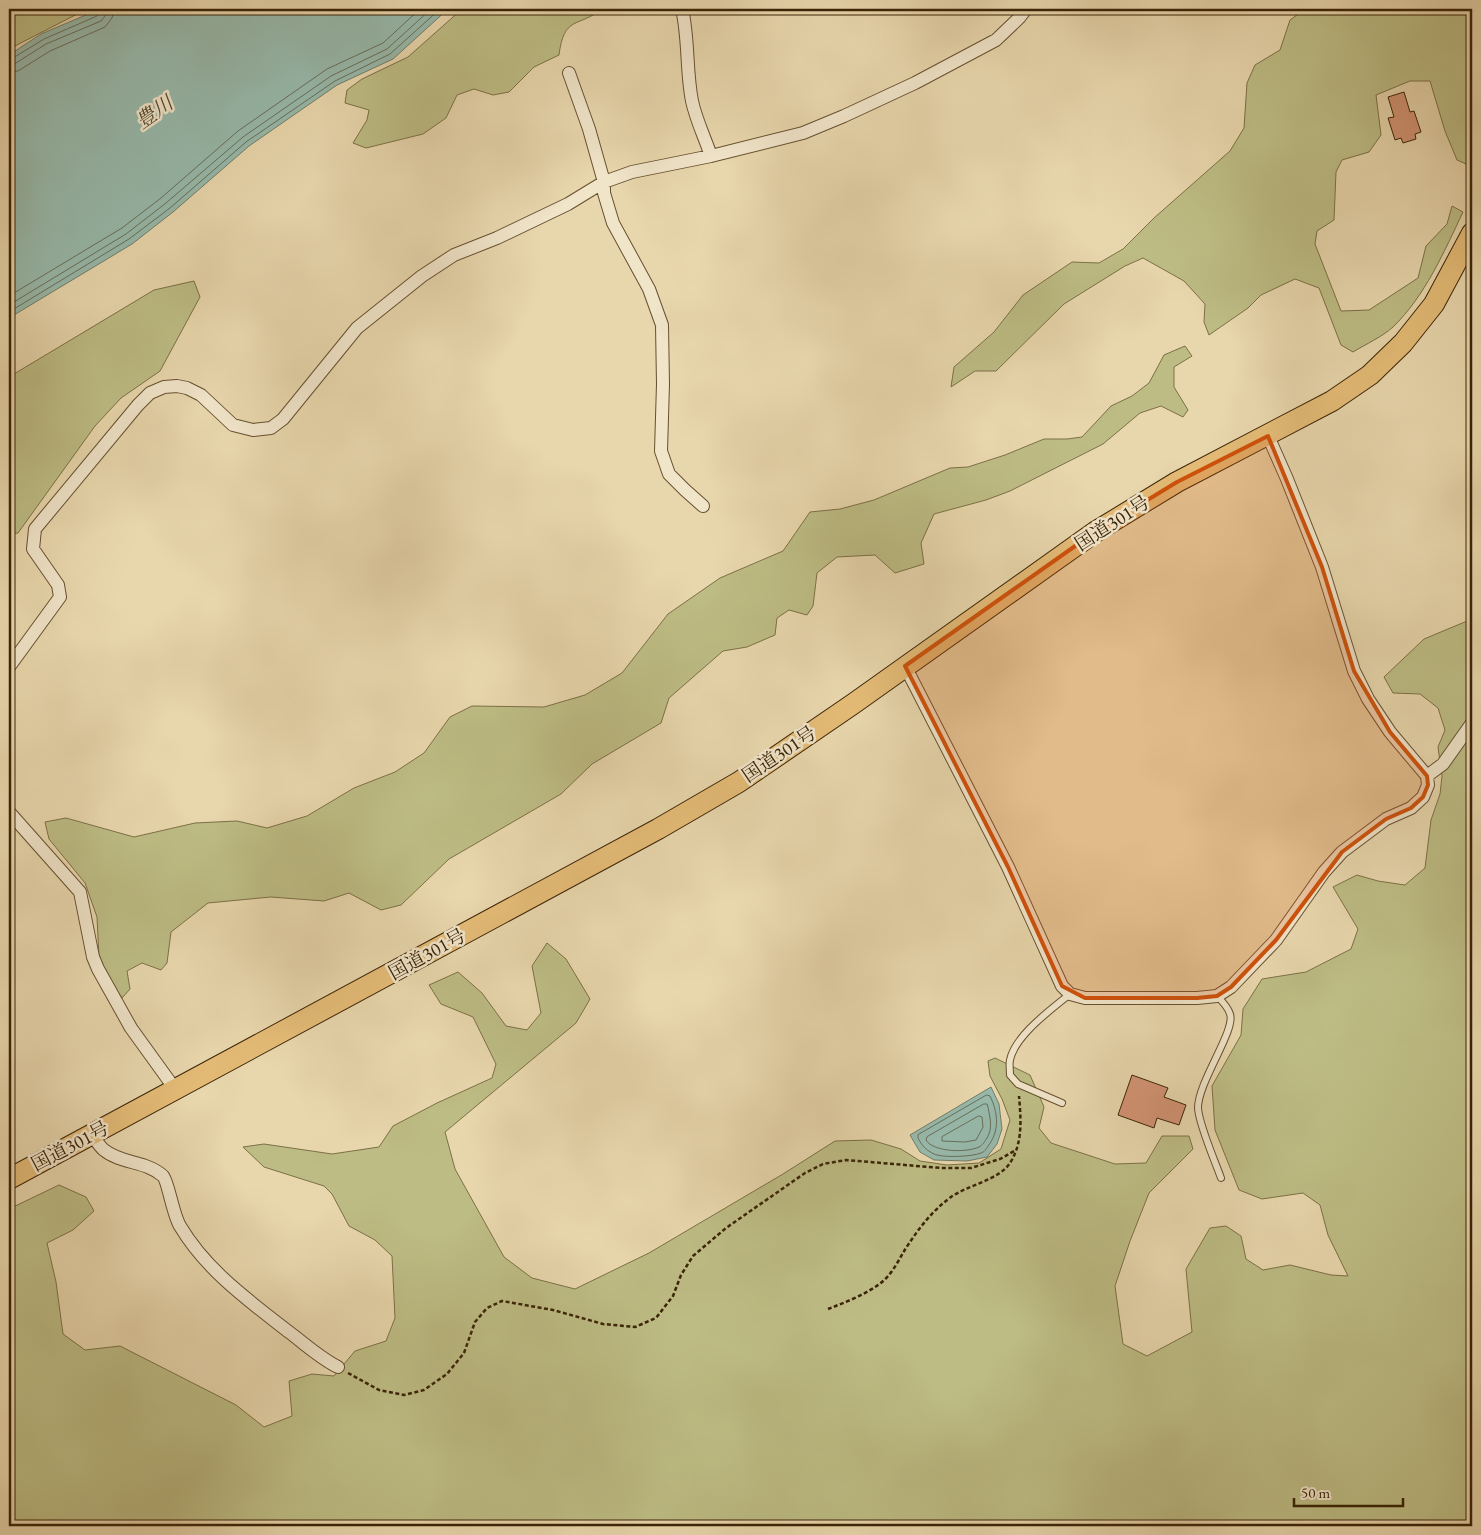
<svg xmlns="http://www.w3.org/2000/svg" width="1481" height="1535" font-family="'EB Garamond','Noto Serif JP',serif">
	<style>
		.green { fill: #bdbc84; stroke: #7c7046 }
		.water { fill: #97b9ab; stroke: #727d69 }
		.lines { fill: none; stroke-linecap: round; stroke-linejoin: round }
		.shore { stroke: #686e59; stroke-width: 1 }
		.building { fill: #d29373; stroke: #3a2407 }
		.service-casing { stroke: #665030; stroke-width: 8 }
		.minor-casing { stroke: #665030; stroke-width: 14 }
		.trunk-casing { stroke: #3a2407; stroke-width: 22 }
		.path { stroke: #3a2407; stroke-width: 2.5; stroke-dasharray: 4 2.5; stroke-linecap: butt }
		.service { stroke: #f0e4c9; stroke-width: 6 }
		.minor { stroke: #f0e4c9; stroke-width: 12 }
		.trunk { stroke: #e4bb76; stroke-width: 20 }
		.marked { fill: #ce510b; fill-opacity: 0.2; stroke: #ce510b; stroke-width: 4; stroke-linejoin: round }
		.labels { text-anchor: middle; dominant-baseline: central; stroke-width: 5; stroke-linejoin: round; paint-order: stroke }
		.street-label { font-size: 19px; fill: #3a2407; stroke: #f0e4c9 }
		.water-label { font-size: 20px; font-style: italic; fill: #514930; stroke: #f0e4c9 }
	</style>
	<rect width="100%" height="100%" fill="#e8d6ac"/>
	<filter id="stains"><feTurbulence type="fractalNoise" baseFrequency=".004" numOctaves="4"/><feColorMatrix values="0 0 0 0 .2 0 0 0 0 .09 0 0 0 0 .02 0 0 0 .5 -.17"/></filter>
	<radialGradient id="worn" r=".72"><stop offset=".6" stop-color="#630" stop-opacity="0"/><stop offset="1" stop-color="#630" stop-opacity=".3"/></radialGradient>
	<path class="green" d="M9,9h78l-78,40z
		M462,9h140c-24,19 -38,6 -43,46l-25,12 -25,25 -16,3 -19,-6 -17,6 -11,23 -23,16 -57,14 -13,-5 14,-23 2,-10 -24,-7 2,-13 15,-11 46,-22z
		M1305,9h164l3,11v126l-6,18 -9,-4 -12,-29 -15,-50h-20l-34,14 5,40 -12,17 -27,8 -6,12 -2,48 -17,11 -2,13 26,67 28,-1 49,-32 8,-32 21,-22 5,-18 11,6c-19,40 -38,84 -70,115 -11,10 -27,17 -40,25l-12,-7 -22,-57 -24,-9 -34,16 -13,13 -39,27 -5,-13 1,-18 -21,-23 -41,-23 -18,8 -61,38 -68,67h-21l-24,16 3,-20 40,-35 29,-37 49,-33 27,1 24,-14 31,-31 76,-67 14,-23 3,-45 8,-18 25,-15 10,-30z
		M194,281l6,16 -40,74 -39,27 -26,28 -77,107 -9,1v-157l145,-87z
		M1185,346l7,10 -18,11v20l14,23 -5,7 -22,-11 -21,7 -37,31 -93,47 -24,9 -52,14 -13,29 3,21 -29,9 -20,-18 -38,2 -20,16 -4,33 -6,9 -18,-5 -12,8 -2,17 -28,12 -24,4 -54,47 -8,25 -69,41 -31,30 -112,65 -48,46 -20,5 -32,-17 -25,8 -53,-4 -63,6 -37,29 -4,31 -6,7 -19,-7 -15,8 3,18 -8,9 -11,-14 -12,-27 -2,-40 -12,-34 -36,-44 -4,-17 21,-4 68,19 61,-14 42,-2 30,7 40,-12 47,-28 41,-16 29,-19 26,-36 22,-11 72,1 41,-12 37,-22 46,-59 52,-36 63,-27 27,-39 30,-3 34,-9 76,-32 18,-1 37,-12 39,-16h23l15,-2 29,-31 21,-10 17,-13 15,-28z
		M1472,619v907h-1463v-317l50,-24 27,12 8,14 -21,19 -26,13 9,39 7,52 22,16 35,-4 116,59 28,22 28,-11 -3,-35 23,-7 22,2 21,-25 31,-10 9,-23 -3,-62 -17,-16 -26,-14 -17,-32 -8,-8 -60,-19 -21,-20 21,-3 68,10 47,-7 14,-21 44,-23 55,-25 4,-14 -23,-47 -32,-13 -12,-19 29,-13 24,21 24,33 21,4 14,-17 -9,-47 15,-23 19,16 24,40 -14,24 -131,109 10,37 49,88 28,21 43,11 74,-36 134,-79 52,-33 36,-1 30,9 19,12 27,4 32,-2 22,-14 9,-29 -8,-21 -12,-23 -2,-15 7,-3 35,17 14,32 -5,21 12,15 64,21 31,-1 16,-27h27l4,13 -44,44 -19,48 -15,45 8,58 24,12 45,-24 -6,-63 24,-41 16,-2 15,10 5,23 17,11 27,-5 41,10 17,1 -20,-41 -8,-30 -17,-12 -41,6 -23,-9 -24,-60 -3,-44 29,-51 2,-26 19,-30 44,-7 45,-23 7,-20 -25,-42 24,-12 21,6 27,4 20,-17 6,-48 9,-26 2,-18 -4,-29 7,-17 -7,-22 -18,-14 -27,-1 -9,-16 40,-38z"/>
	<path class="water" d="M100,9h348l-55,50 -56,26 -88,61 -76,66 -41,32 -123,74v-263l32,-21z
		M991,1087l8,17 3,25 -5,15 -10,13 -20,4 -33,-1 -14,-8 -10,-17z"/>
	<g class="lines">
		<path class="shore" d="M9,59l4,-1 31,-19 53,-23 3,-3v-4
			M9,65l7,-2 30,-19 55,-23 5,-6 1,-6
			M9,72l9,-1 32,-20 55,-24 7,-9 2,-9
			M9,296l113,-68 39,-30 77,-67 89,-62 56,-26 37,-34
			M9,305l117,-71 40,-31 77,-66 88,-61 56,-27 44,-40
			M9,312l120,-73 41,-31 76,-66 89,-61 55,-27 50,-45
			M987,1095l3,1c8,16 10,35 -2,50 0,1 -4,6 -5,6 -8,5 -41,6 -49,2 -8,-4 -12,-8 -16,-16v-3z
			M984,1104h3l1,3c2,11 5,21 -1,31 -2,3 -5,8 -8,9 -13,6 -46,5 -53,-7l1,-3z
			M979,1116l3,1 1,10 -7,13 -11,2 -23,-1v-4z"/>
	</g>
	<path class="building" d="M1404,92l6,20 4,-1 7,21 -6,2 1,5 -13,4 -2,-5 -6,2 -7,-22 6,-1 -6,-20z
		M1132,1075l36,13 -4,9 22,8 -7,20 -22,-7 -3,10 -36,-13z"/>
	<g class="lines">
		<defs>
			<path id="service" d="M1217,996c5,5 11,11 13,18 6,16 -32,68 -32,94 1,17 17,53 23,70
				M1062,1103l-44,-19 -8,-9c0,-5 -1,-11 0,-15 5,-25 42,-51 60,-66"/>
			<path id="minor" d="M682,9c7,30 4,62 10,92 4,19 13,37 19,55
				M569,73l20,56 15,53v11l9,30 36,66 13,36 1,59 -2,67 8,23 16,16 18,16
				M905,666l103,201 54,119 8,8 15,4h112l20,-2 14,-9 45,-47 48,-68 18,-20 44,-33 25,-11 12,-11 5,-12 -1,-9 -37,-44 -22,-33 -14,-28 -32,-104 -35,-88 -19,-43
				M9,667l51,-70 -2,-12 -25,-36 2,-20 103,-124 12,-12 14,-6 13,-1 10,2 14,7 32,30 20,5 18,-2 12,-9 74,-91 65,-52 32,-21 43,-17 71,-34 36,-22 28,-10 79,-16 92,-23 41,-17 71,-33 81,-43 23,-22 7,-9
				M1427,776l16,-12 29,-41
				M9,812l71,80 13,65 5,12 33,59 44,61
				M92,1135c4,5 7,11 12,15 17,14 43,11 59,26 5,5 10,39 17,50 26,44 69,75 109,106 16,12 31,26 49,35"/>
			<path id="trunk" d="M9,1179l649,-350 81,-47 114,-78 242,-172 82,-50 155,-81 38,-26 33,-32 31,-39 38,-71"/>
		</defs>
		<use href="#service" class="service-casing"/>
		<use href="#minor" class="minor-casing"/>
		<use href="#trunk" class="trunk-casing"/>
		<path class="path" d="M828,1309c18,-7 39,-15 54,-27 11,-9 17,-23 24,-34 13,-20 26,-37 45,-51 17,-12 48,-17 59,-34 13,-20 11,-44 9,-67
			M348,1373l31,17 25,5 20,-5 23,-16 17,-21 11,-31 12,-14 15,-7 51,9 50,14 32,3 21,-9 17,-22 8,-21 12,-19 33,-28 79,-55 18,-9 23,-4 95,8h30l29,-9 16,-9"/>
		<use href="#service" class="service"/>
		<use href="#minor" class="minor"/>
		<use href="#trunk" class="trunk"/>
	</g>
	<path class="marked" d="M1268,436l54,131 32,104 36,61 37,44 1,9 -5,12 -12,11 -25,11 -44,33 -66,88 -45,47 -14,9 -20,2h-112l-23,-12 -54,-119 -103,-201 190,-134 82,-50z"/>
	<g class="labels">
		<g class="street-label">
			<text transform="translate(1112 523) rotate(-33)">国道301号</text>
			<text transform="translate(779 754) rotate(-34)">国道301号</text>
			<text transform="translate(427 954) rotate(-29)">国道301号</text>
			<text transform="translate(70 1146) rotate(-28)">国道301号</text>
		</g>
		<g class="water-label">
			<text transform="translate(154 112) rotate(-35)">豊川</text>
		</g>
	</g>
	<rect width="1481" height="1535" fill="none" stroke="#e8d6ac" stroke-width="30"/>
	<rect x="10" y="10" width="1461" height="1515" fill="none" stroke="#3a2407" stroke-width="2.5"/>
	<rect x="15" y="15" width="1451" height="1505" fill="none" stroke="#3a2407"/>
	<path d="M1294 1498v8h109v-8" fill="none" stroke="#3a2407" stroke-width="2.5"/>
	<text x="1301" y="1498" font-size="15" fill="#3a2407" stroke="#f0e4c9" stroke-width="4" paint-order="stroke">50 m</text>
	<rect width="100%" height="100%" filter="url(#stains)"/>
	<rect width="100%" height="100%" fill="url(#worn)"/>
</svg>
